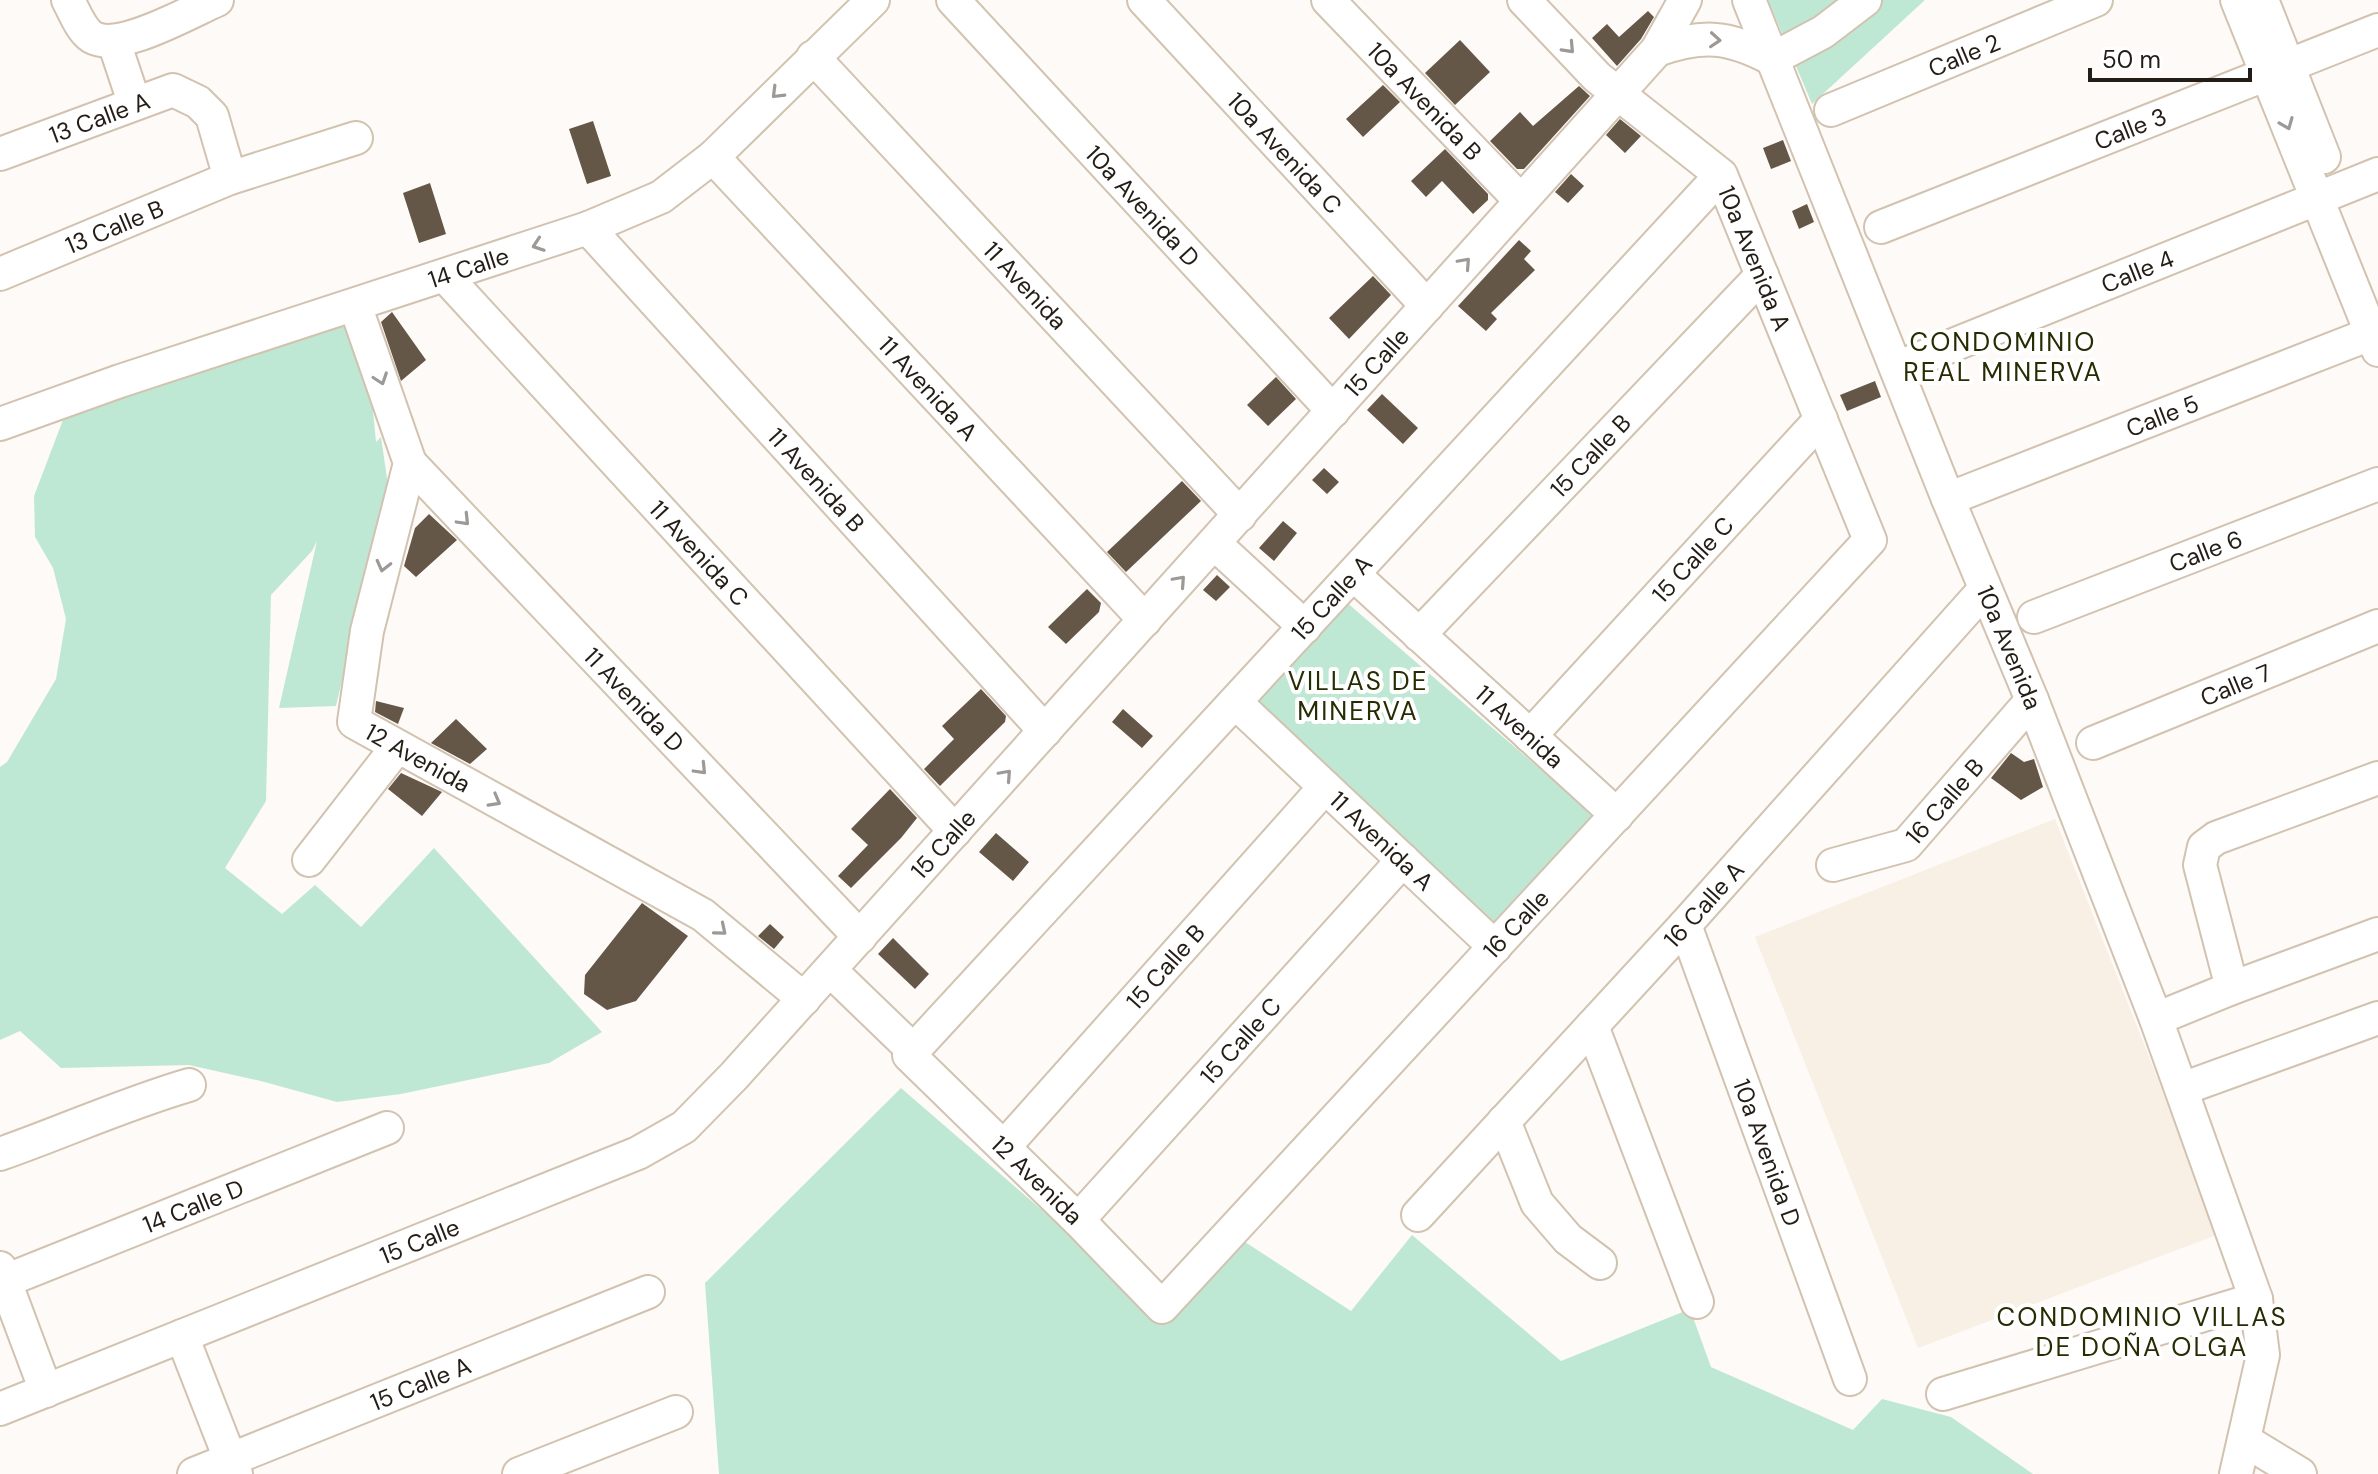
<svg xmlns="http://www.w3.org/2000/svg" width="2378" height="1474" font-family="'DM Sans',sans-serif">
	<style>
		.built { fill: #f8efe5 }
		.green { fill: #bfe8d4 }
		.building { fill: #655747 }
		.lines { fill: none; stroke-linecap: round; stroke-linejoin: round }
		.minor-casing { stroke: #d2c2b0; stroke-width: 36 }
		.minor { stroke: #fff; stroke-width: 32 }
		.oneway { stroke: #9c9996 }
		.labels { text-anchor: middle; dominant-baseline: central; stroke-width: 8; stroke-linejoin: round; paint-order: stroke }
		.street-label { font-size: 24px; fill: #231d16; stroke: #fff }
		.neighbourhood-label { font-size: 26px; letter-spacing: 2px; fill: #282c03; stroke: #fff }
	</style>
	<rect width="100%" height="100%" fill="#fefaf7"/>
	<path class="built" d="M2055,819l164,415 -301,114 -163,-411z"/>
	<path class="green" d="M1768,0h157l-113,104z
		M344,316l22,22 10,104 5,-5 7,48 -52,221 -57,2 38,-167 -5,10 -41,44 -5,206 -41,67 57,46 33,-29 46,42 73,-79 168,184 -53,31 -148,31 -64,8 -76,-21 -72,-16 -128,3 -41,-37 -20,9v-273l7,-5 49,-83 10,-60 -13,-51 -18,-31 -1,-41 35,-92z
		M1345,601l251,216 -102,118 -247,-226z
		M901,1088l261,226 66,-83 123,80 61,-76 149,126 129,-52 21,58 142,63 29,-31 69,18 82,57h-1314l-14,-191z"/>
	<path class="building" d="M1648,11l6,6 -13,22 -24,27 -25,-28 15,-14 12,13z
		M1460,40l30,32 -35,33 -30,-32z
		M1383,85l17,17 -37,35 -17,-18z
		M1579,86l11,10 -66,73h-7l-27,-28 30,-29 13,14z
		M1620,119l21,17 -16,17 -19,-18z
		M593,121l18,55 -24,8 -18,-55z
		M1783,140l8,21 -20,8 -8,-21z
		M1445,149l43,45v6l-15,14 -31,-33 -16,16 -15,-16z
		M1571,174l13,12 -16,17 -13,-11z
		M430,183l16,51 -27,9 -16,-50z
		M1807,204l7,18 -15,7 -7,-18z
		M1519,240l12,11 -7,8 11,11 -44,43 6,6 -11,12 -28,-25z
		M1373,276l18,19 -42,44 -20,-21z
		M392,312l34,48 -25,21 -20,-59z
		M1276,377l20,22 -28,27 -21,-21z
		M1875,381l6,16 -34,14 -7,-16z
		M1382,394l36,34 -15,16 -36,-34z
		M1324,468l15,14 -12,12 -15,-14z
		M1182,481l19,20 -75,71 -19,-20z
		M429,514l28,26 -41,37 -12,-11 11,-38z
		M1283,521l14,12 -23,28 -15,-13z
		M1217,575l13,12 -14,14 -13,-11z
		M1087,589l14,14 -2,9 -33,32 -18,-17z
		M981,689l25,27 -1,6 -65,64 -16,-17 30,-30 -12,-13z
		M376,701l28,7 -6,16 -23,-12z
		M1123,709l30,27 -11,12 -30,-26z
		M456,719l31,30 -17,15 -39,-21z
		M2011,753l13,9 10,-3 9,28 -22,13 -30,-22z
		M401,773l41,19 -20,24 -34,-27z
		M890,789l27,29 -16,20 -50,50 -13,-12 30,-31 -17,-16z
		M996,833l33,29 -16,19 -34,-29z
		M642,903l46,33 -52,65 -29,9 -23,-16 1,-19z
		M770,924l14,13 -10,12 -16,-13z
		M893,938l36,36 -14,15 -37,-35z"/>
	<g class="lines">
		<defs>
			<g id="minor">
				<path d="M68,0c6,11 13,30 24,37 27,16 97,-25 125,-37"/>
				<path id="s1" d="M953,0l380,411"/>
				<path id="s2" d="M1144,0l283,306"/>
				<path id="s3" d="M1328,0l193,201"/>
				<path id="s4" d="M1524,0l73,77 124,98 149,365 -708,767 -84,-87 -169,-165 812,-880"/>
				<path id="s5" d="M1749,0l199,499 84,201 124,319 100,280 7,56 -27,119"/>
				<path d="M2237,0l141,350"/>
				<path d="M2262,0l62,157"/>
				<path d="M114,42l20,60"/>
				<path d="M1657,50c46,-16 72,-14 115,9"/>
				<path id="s6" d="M813,57l427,458"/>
				<path d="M1772,59l51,-27 42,-32"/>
				<path id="s7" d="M1831,110l265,-110"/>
				<path id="s8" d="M0,154l173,-64 25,12 14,14 18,62"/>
				<path id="s9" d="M713,157l432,463"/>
				<path id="s10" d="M1881,227l497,-197"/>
				<path id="s11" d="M588,228l457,503"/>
				<path id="s12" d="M0,274l230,-96 126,-40"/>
				<path id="s13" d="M445,276l510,555"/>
				<path id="s14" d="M355,305l55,158 -43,168 -13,91 349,193 101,84"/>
				<path id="s15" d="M1896,368l482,-194"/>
				<path id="s16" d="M0,424l120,-43 468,-153 73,-31 52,-40 160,-157"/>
				<path id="s17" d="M410,463l450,474"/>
				<path id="s18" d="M1948,499l430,-168"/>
				<path d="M1214,543l91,84"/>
				<path id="s19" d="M1353,574l264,241"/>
				<path id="s20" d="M2034,617l344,-133"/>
				<path id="s21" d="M1419,635l343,-360"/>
				<path id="s22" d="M1235,702l260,245"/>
				<path id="s23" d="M1530,736l291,-317"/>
				<path id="s24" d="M2093,743l285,-117"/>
				<path d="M309,860l88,-113"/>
				<path id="s25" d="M1833,865l73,-20 126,-145"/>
				<path id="s26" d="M1685,925l165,454"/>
				<path d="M830,970l83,80"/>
				<path d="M2232,988l-32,-123 4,-18 12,-9 162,-60"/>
				<path d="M2156,1019l76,-31 146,-54"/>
				<path d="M1592,1026l105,276"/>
				<path d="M2182,1089l196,-71"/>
				<path d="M1504,1121l33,82 31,36 32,24"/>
				<path id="s27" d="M1004,1147l321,-360"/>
				<path d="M0,1154c63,-22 124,-50 189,-69"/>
				<path id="s28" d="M1418,1215l267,-290 300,-336"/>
				<path id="s29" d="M1078,1220l325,-360"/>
				<path d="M0,1268l46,123"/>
				<path id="s30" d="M0,1283l387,-155"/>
				<path d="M182,1336l54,138"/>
				<path d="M1943,1394l313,-95"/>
				<path id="s31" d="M0,1409l638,-256 46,-26 50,-51 923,-1026 28,-50"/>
				<path d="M2244,1440l56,34"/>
				<path id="s32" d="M194,1474l454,-182"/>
				<path d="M519,1474l157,-62"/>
			</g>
		</defs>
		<use href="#minor" class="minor-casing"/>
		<use href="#minor" class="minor"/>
	</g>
	<defs><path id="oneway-chevron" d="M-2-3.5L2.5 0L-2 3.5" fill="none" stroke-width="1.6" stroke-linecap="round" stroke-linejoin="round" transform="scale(2)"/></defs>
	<g class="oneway">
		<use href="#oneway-chevron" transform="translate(1715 40) rotate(4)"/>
		<use href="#oneway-chevron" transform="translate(1569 48) rotate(47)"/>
		<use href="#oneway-chevron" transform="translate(777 93) rotate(135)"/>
		<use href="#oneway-chevron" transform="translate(2287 124) rotate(68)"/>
		<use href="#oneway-chevron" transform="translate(538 245) rotate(161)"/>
		<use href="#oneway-chevron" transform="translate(1465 263) rotate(-48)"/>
		<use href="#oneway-chevron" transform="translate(381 379) rotate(71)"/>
		<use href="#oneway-chevron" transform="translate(464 520) rotate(46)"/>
		<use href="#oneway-chevron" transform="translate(383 566) rotate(104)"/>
		<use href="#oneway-chevron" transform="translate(1180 581) rotate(-48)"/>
		<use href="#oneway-chevron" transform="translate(701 769) rotate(46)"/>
		<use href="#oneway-chevron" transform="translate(1006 775) rotate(-48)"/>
		<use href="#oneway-chevron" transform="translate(495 801) rotate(29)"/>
		<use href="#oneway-chevron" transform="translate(721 930) rotate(40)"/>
	</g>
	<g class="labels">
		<g class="street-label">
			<text stroke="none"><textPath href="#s7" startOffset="144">Calle 2</textPath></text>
			<text stroke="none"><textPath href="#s3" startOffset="140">10a Avenida B</textPath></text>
			<text stroke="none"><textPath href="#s8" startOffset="106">13 Calle A</textPath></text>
			<text stroke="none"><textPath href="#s10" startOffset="268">Calle 3</textPath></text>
			<text stroke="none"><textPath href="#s2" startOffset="208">10a Avenida C</textPath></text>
			<text stroke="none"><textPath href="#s1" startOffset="280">10a Avenida D</textPath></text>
			<text stroke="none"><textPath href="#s12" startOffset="124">13 Calle B</textPath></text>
			<text stroke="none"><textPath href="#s4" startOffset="354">10a Avenida A</textPath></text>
			<text stroke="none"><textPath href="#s16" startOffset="494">14 Calle</textPath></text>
			<text stroke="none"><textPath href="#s15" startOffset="260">Calle 4</textPath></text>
			<text stroke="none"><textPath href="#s6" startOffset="312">11 Avenida</textPath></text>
			<text stroke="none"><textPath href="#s31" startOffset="1772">15 Calle</textPath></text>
			<text stroke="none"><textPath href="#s9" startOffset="316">11 Avenida A</textPath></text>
			<text stroke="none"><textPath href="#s18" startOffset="230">Calle 5</textPath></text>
			<text stroke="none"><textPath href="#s21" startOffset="248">15 Calle B</textPath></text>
			<text stroke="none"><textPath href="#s11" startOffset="340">11 Avenida B</textPath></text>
			<text stroke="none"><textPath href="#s20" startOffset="184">Calle 6</textPath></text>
			<text stroke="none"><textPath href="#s13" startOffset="376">11 Avenida C</textPath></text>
			<text stroke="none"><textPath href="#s23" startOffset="240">15 Calle C</textPath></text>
			<text stroke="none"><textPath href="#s4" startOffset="2682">15 Calle A</textPath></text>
			<text stroke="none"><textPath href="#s5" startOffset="698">10a Avenida</textPath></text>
			<text stroke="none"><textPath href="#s24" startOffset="154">Calle 7</textPath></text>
			<text stroke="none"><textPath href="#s17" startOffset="326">11 Avenida D</textPath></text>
			<text stroke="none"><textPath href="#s19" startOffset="226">11 Avenida</textPath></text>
			<text stroke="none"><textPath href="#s14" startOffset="506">12 Avenida</textPath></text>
			<text stroke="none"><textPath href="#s25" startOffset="134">16 Calle B</textPath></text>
			<text stroke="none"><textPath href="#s22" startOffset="202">11 Avenida A</textPath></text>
			<text stroke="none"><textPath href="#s31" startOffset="1124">15 Calle</textPath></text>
			<text stroke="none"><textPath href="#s28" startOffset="422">16 Calle A</textPath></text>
			<text transform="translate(1516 924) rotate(-47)">16 Calle</text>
			<text stroke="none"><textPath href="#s27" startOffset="242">15 Calle B</textPath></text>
			<text stroke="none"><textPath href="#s29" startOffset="242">15 Calle C</textPath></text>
			<text stroke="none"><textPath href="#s26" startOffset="242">10a Avenida D</textPath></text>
			<text transform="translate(1037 1180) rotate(44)">12 Avenida</text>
			<text stroke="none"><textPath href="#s30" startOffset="208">14 Calle D</textPath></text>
			<text stroke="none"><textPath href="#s31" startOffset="452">15 Calle</textPath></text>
			<text stroke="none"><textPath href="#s32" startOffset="244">15 Calle A</textPath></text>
		</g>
		<g class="neighbourhood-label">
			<text x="2003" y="342">CONDOMINIO<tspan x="2003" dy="30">REAL MINERVA</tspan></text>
			<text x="1358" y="681">VILLAS DE<tspan x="1358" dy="30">MINERVA</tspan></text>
			<text x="2142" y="1317">CONDOMINIO VILLAS<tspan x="2142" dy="30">DE DOÑA OLGA</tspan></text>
		</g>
	</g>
	<path d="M2090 68v12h160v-12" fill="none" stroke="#231d16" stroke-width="4"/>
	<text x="2102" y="68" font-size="24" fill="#231d16" stroke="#ffffff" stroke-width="6" paint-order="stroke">50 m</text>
</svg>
